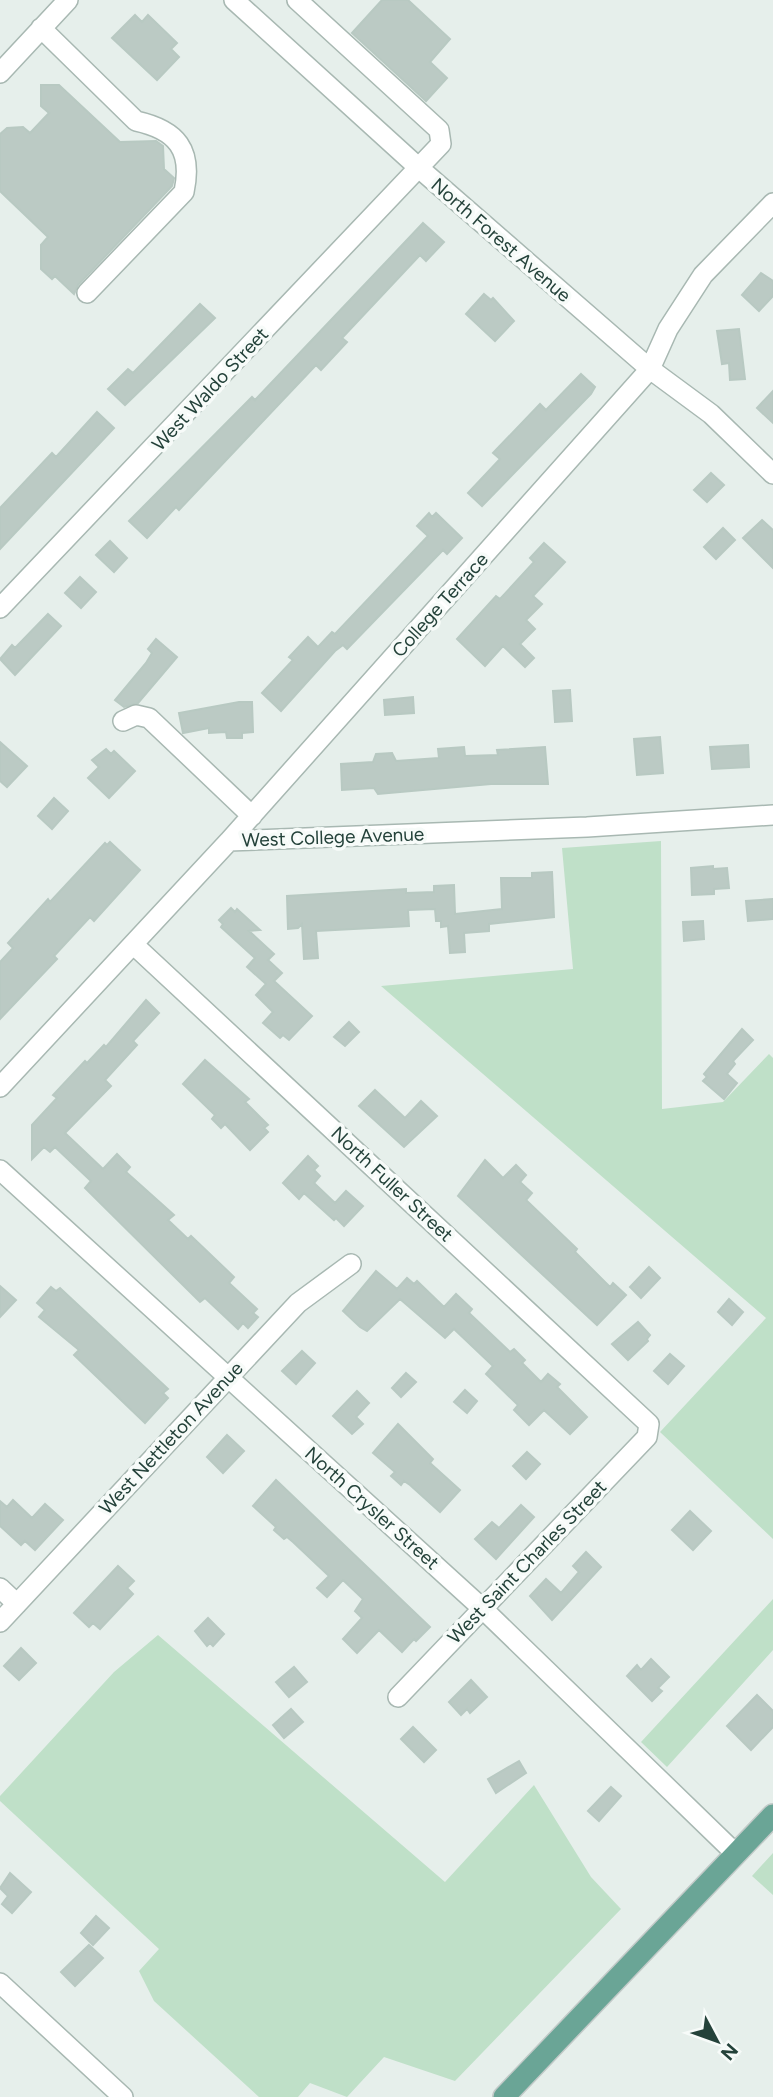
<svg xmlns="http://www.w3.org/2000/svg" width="773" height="2097" font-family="Figtree,sans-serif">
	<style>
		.green { fill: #bfe0c8 }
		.building { fill: #bbcac4; stroke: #b8c9c2; stroke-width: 2 }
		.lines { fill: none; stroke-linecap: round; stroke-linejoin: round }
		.minor-casing { stroke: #a8b8b2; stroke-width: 22 }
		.major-casing { stroke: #c2cac8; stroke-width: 24 }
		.minor { stroke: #fff; stroke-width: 19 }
		.major { stroke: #6aa596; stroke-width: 21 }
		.labels { text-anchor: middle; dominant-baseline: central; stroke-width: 7; stroke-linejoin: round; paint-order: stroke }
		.street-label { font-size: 19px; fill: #24423a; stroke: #f7fbf9 }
	</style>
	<rect width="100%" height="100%" fill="#e6efeb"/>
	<path class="green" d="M661,841l1,268 61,-7 46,-48 4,4v481l-113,-107 106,-114 -385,-332 192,-17 -11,-121z
		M773,1599v51l-106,117 -26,-25z
		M158,1635l287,247 89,-97 57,92 30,32 -166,172 -71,-24 -37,40 -37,-14 -12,14h-39l-105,-96 -15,-30 20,-22 -159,-148v-5l114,-124z
		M773,1853v42l-21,-19z"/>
	<path class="building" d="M382,0h26l42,39 -20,23 17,16 -21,23 -74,-68z
		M135,15l7,7 6,-7 29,28 -6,6 8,8 -22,23 -45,-42z
		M41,85h18l61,57 36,-1 7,5 1,23 10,9 -2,8 -94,99 -4,9 -19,-18 -3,3 -11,-10v-24l7,-8 -48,-46v-57l7,-6 16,-1 7,6 19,-20 -8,-7z
		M423,223l21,19 -18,19 -6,-6 -78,83 5,4 -26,28 -5,-5 -137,145 -3,-3 -29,31 -18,-17 123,-124 3,3z
		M761,273l12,8v15l-14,15 -17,-16z
		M484,294l7,6 2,-2 21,23 -19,20 -29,-27z
		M200,304l15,14 -90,87 -17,-16 20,-20 5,4z
		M739,329l6,50 -15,1 -1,-17 -7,1 -5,-33z
		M581,374l14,13 -4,7 -109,112 -14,-13 32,-34 -7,-6 47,-49 6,6z
		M773,391v32l-16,-15z
		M97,412l17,16 -114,121v-41l52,-55 4,4z
		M711,473l13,12 -17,17 -13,-12z
		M429,513l3,4 4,-4 26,25 -15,16 -4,-4 -96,99 -4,-4 -8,6 -54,60 -19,-18 31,-33 -4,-3 19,-20 10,10 14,-15 3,2 93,-98 -11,-10z
		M762,520l11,10v38l-30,-30z
		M723,528l12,12 -19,19 -12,-12z
		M110,541l17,17 -13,14 -18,-17z
		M544,543l21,19 -32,34 9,8 -16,16 9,9 -15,15 14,14 -9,9 -22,-21 -18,20 -28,-27 39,-43 4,3 34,-37 -4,-4z
		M80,577l16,15 -15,16 -16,-15z
		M48,614l13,12 -46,49 -15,-16 12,-14 3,3z
		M156,639l21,18 -39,46 -14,4 -9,-7 31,-37 6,-10 -4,-4z
		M570,690l2,31 -17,1 -2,-31z
		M413,697l1,16 -29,2 -1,-15z
		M239,702h13l1,30 -11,1v5h-15l-1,-6 -17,1v-5l-26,5 -4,-20z
		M660,737l3,36 -26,2 -3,-36z
		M0,742l27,24 -20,21 -7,-6z
		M748,745l1,22 -37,2 -2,-22z
		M464,747l1,9 33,-1 -1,-5 48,-3 3,37h-57l-113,10 -4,-6 -32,2 -1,-26 32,-2 3,-8 16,-1 4,8 43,-3 -1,-9z
		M106,749l5,5 3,-3 21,20 -26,27 -21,-20 11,-11 -7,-7z
		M54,798l14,13 -16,18 -14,-13z
		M110,842l30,28 -46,51 -4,-4 -36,39 3,3 -57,60v-57l13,-14 -5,-5 40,-44 2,3 55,-59 2,2z
		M713,866v3l14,-1 2,20 -15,1v5l-22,1 -1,-27z
		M552,872l2,45 -65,7v7l-25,2 1,19 -15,1 -2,-27 -7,1v-6h-5l-1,-12 -27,1 1,16 -93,5 2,27 -14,1 -2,-35 -4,4 -10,1 -1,-33 119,-7v4l28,-1v-6l20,-1 1,29 47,-5 -1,-31h31v-5z
		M773,899v20l-25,2 -2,-20z
		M231,908l4,4 2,-3 23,21 -11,1 25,23 -6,6 14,13 -8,8 38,35 -23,24 -6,-5 -3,3 -17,-15 10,-11 -17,-17 10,-11 -19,-17 8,-9 -34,-31 2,-3 -4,-4z
		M703,921l1,18 -20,2 -1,-19z
		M146,1000l13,13 -26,28 4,4 -32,35 6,6 -46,47 38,36 14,-15 13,13 -4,5 48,43 -6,5 20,19 3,-3 43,41 -5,6 28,26 -4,4 5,4 -10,11 -5,-5 -5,6 -33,-31 -5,4 -115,-114 6,-7 -36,-34 -5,5 -6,-5 -12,12v-34l25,-27 -4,-3 32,-34 2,2 17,-18 2,2z
		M349,1022l10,10 -14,14 -11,-9z
		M742,1029l11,11 -20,21 2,3 -8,10 10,9 -13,16 -21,-18 4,-4 -3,-3z
		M205,1060l44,39 -4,3 23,23 -4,3 4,4 -18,18 -25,-26 -4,4 -9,-9 3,-4 -32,-31z
		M375,1090l30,28 16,-17 16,15 -33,31 -45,-41z
		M308,1156l10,10 -4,4 6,6 -6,7 21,20 11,-12 17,15 -19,20 -8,-8 -2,2 -30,-27 -5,6 -16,-16z
		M485,1160l18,18 13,-13 10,10 -6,7 12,11 -6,7 51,49 -2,3 35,35 3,-4 13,12 -29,30 -139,-129z
		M649,1267l11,11 -19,20 -11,-11z
		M376,1271l21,18 10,-11 7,6 3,-3 27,26 12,-13 16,15 -3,4 41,39 4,-3 11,11 -3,3 19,19 7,-8 12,10 -3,3 30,30 -17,17 -26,-24 -15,15 -15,-15 4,-5 -32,-31 7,-8 -39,-37 -9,9 -45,-39 -33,32 -7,-4 -17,-16z
		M0,1286l16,14 -16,17z
		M51,1287l5,4 4,-3 108,101 -5,4 5,5 -23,25 -71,-68 5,-5 -40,-33 6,-7 -8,-7z
		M729,1299l14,13 -11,13 -14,-13z
		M638,1322l12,13 -3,4 1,2 -20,19 -16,-16z
		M302,1351l13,12 -19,21 -14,-13z
		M670,1354l14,12 -16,18 -14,-13z
		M406,1373l10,9 -15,15 -9,-9z
		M465,1390l12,11 -10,12 -13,-11z
		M357,1391l12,12 -13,14 7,7 -11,10 -19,-18z
		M398,1424l35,35 -3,4 30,27 -20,22 -30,-27 -6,-4 -3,4 -10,-9 4,-4 -22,-19z
		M227,1435l17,16 -21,22 -16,-16z
		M527,1452l13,12 -14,15 -13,-13z
		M276,1480l154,147 -14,14 -2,-2 -12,13 -23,-22 -22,23 -14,-14 19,-21 -7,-7 8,-12 -20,-19 -16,17 -10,-9 12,-12 -36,-34 -6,-5 -3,2 -10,-9 2,-3 -23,-21z
		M13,1500l19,18 13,-14 18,16 -28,30 -10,-9 -4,4 -21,-19v-25l7,6z
		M521,1505l13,12 -38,42 -21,-20 17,-17 7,6z
		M690,1511l21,20 -18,19 -21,-20z
		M586,1552l15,15 -49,53 -22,-24 16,-17 15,14 18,-21 -6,-6z
		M118,1566l16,15 -7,7 6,6 -33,35 -7,-6 -4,4 -15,-14z
		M208,1618l16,16 -11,12 -3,-3 -3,3 -12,-15z
		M21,1648l15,15 -17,17 -15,-14z
		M651,1659l18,18 -11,11 4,3 -10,10 -25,-25 10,-11 4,5z
		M294,1667l13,15 -18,15 -13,-15z
		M471,1680l16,17 -17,16 -3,-4 -6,6 -12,-13z
		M757,1695l16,16v16l-22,23 -24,-24z
		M291,1709l12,13 -19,16 -11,-13z
		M413,1727l23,23 -12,12 -23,-23z
		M519,1761l7,12 -30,20 -8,-14z
		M611,1787l10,9 -22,25 -11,-10z
		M10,1873l21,19 -19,21 -10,-9 6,-8 -8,-8z
		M96,1916l13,12 -16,17 -12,-12z
		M89,1945l14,13 -28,28 -14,-14z"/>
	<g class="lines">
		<defs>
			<path id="minor" d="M234,0l185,168 231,201 61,45 62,60
				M41,28l95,93c41,9 57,29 48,71l-97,101
				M0,73l68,-73
				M0,608l441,-464 -2,-14 -142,-130
				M123,721l13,-6 13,3 103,98
				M229,841l421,-472 18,-40 35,-54 70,-72
				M134,945l515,479 -2,13 -249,260
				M0,1087l229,-246 358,-14 186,-12
				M0,1170l483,439 253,245
				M0,1588l17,16
				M0,1622l298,-319 53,-39
				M0,1983l123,114"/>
			<path id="major" d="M504,2097l269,-282"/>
		</defs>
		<use href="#minor" class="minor-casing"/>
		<use href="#major" class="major-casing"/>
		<use href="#minor" class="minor"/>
		<use href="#major" class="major"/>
	</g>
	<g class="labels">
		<g class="street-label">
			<text transform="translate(501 240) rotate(41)">North Forest Avenue</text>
			<text transform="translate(210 389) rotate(-47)">West Waldo Street</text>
			<text transform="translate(440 605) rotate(-48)">College Terrace</text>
			<text transform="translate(333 837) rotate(-2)">West College Avenue</text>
			<text transform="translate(392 1184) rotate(43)">North Fuller Street</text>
			<text transform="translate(171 1438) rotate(-47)">West Nettleton Avenue</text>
			<text transform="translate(372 1508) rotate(42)">North Crysler Street</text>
			<text transform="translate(527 1562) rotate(-46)">West Saint Charles Street</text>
		</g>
	</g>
	<g transform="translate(717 2041) rotate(131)" stroke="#f7fbf9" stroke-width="5" paint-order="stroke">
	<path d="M0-5L12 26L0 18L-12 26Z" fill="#24423a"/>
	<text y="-10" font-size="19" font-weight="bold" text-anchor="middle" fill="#24423a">N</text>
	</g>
</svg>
